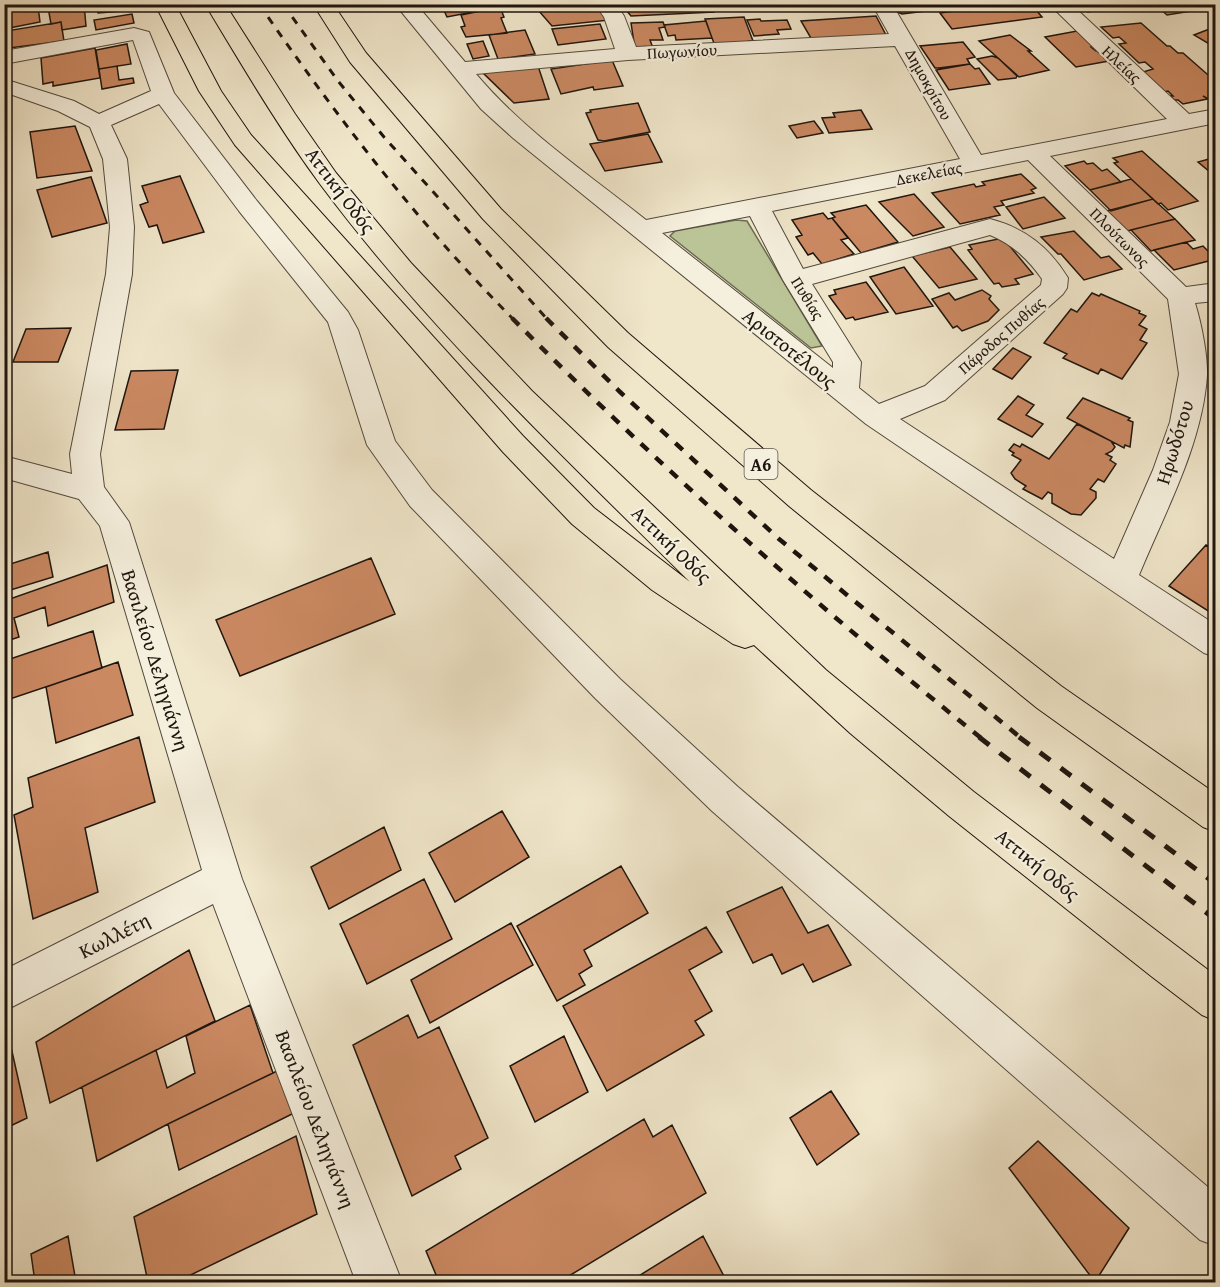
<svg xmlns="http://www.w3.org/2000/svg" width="1220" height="1287" font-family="'Gentium Book Plus',serif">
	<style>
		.green { fill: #bbc496; stroke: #6c6c52; stroke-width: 1.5 }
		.building { fill: #cb8962; stroke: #1e150e; stroke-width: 1.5 }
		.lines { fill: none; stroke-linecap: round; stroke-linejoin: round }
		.minor-casing { stroke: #52493d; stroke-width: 2 }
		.highway-casing { stroke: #1e150e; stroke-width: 2 }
		.minor { fill: #f5efdd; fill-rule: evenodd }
		.highway { fill: #f0e6ca; fill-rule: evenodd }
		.rail-far2 { stroke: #1e150e; stroke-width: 3; stroke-dasharray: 8 8; stroke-linecap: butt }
		.rail-far1 { stroke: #1e150e; stroke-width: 4.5; stroke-dasharray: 10 10; stroke-linecap: butt }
		.rail { stroke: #1e150e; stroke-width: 5; stroke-dasharray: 13 13; stroke-linecap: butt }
		.labels { text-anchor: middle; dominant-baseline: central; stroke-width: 4.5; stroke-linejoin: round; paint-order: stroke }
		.far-street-label { font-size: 16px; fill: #1e150e; stroke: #f5efdd }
		.shield { fill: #f5efdd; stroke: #5e564c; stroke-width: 1.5 }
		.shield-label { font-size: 18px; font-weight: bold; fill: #1e150e }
		.street-label { font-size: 20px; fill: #1e150e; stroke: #f5efdd }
	</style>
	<rect width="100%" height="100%" fill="#f0e6ca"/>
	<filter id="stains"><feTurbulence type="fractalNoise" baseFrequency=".00333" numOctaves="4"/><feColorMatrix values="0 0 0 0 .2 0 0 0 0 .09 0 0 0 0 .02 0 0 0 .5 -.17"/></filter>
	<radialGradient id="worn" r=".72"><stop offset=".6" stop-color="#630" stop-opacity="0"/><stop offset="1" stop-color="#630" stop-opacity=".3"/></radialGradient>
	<path class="green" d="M736,220l11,1 75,125 -11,2 -141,-112 5,-5z"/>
	<path class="building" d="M65,4h19l2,22 -24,4 -1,-8 -10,2 -3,-17z
		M97,4h39l1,6 -39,3z
		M441,4h33l4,7 -31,6z
		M560,4h36l14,16 -58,6 -14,-16z
		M621,4h90l3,8 -83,4z
		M892,4h51l1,2 -3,1 2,2 -41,5 -5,-2z
		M1005,4h26l11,13 -90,12 -12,-16z
		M1079,4h45l-36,8z
		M1149,4h57l4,4 -43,7 -10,-9 -5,1z
		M38,6l2,16 -36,7v-18z
		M500,7l4,10 -3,1 6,15 -41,4 -5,-10 4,-1 -4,-11z
		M132,14l2,9 -38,7 -2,-10z
		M876,16l10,19 -74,5 -11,-19z
		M744,17l9,24h-4l1,3 -35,2 -10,-27z
		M760,19l1,2 26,-1 4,9 -14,1 2,4 -25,2 -7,-16z
		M706,21l6,17 -36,2 -1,-5 -7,1 -4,-11z
		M61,22l3,19 -55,7 -3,-17z
		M663,22l2,5 -6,1 4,12h-13l3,8 -18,1 -4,-26z
		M1141,23l26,23h3l8,7h5l32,28 1,18 -6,1 -7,-4 4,3 -24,5 -5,-4h-4l-4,-4h3l-5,-5 -4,1 -21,-20 10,-3 -8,-7 -6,1 -20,-19 7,-1 -7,-6 -6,1 -12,-11z
		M600,24l6,15 -48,6 -6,-16z
		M1212,28h4v20l-22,-13z
		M525,30l10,24 -37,5 -9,-24z
		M1077,31l17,15 -3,1 5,4h2l11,10 -33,6 -31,-30z
		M1010,35l21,16h-3l21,19 -30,7 -40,-36z
		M483,41l6,15 -16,3 -6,-15z
		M963,42l12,15 -8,2 3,5 -31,4h-4l-15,-22z
		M127,44l4,20 -32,5 -3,-19z
		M95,48l5,30 -47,8v-4l-10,2 -2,-26z
		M992,56l6,2 19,18 -1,2 -18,2 -21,-21z
		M612,60l11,26 -29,4 -1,-3 -32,7 -10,-25z
		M540,64l-1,5 10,30 -35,4 -34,-33z
		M970,64l5,5 4,-1 11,16 -41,6 -13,-20z
		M117,66l2,14 14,-2 1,5 -32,6 -3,-20z
		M638,103l12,29 -46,9 -6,-1 -12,-27 5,-1 -1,-2z
		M861,110l11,19 -43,4 -7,-15 13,-1 -2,-4z
		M814,121l9,12 -26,5 -8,-12z
		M75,126l17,45 -55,7 -7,-46z
		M648,134l14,28 -57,9 -15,-27z
		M1142,151l56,50 -30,9 -7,-7 -3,1 -44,-41 4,-1 -5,-4z
		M1216,157v20l-18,-15z
		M1084,161l3,3 6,-1 9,8 5,-2 14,13 -31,8 -25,-24z
		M1021,174l15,14 -5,2 3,3 -33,8 3,4 -10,2 6,8 -40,9 -28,-31 42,-9 2,3 9,-2 -3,-3z
		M180,176l24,56 -41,11 -6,-18 -8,2 -9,-22 8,-3 -6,-16z
		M91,177l16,46 -55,14 -15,-47z
		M1131,179l22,20 -42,12 -21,-21z
		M914,194l30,33 -31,9 -34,-34z
		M1044,197l21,21 -42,11 -17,-22z
		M1153,199l22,20 -48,12 -20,-20z
		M866,205l32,37 -37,11 -29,-35 3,-1 -4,-4z
		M823,213l5,6 4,-1 16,20 -7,2 13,14 -32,10 -9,-11 -5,2 -12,-18 6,-2 -10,-15z
		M1175,219l20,21 -44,11 -20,-21z
		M1074,231l27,27 8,-2 13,13 -38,11 -23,-26h-3l-17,-17z
		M1003,238l30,36 -18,5 4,5 -17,3 -3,-4 -5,1 -26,-34 4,-1 -3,-4z
		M1186,242l7,7 10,-3 13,13 -42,11 -20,-20z
		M950,247l27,32 -38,9 -27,-32z
		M904,267l29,39 -37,8 -26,-37z
		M866,282l22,30 -33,8 -2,-3 -7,2 -17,-23 7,-2 -2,-4z
		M982,290l9,6 -2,3 10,11 -11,11 -26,10 -5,-5 -4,2 -21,-29 17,-6 6,7z
		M1092,293l7,3 2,-2 39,17 -1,2 7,3 -7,9 8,4 -7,11 7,3 -25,36 -21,-10 -3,5 -35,-16 4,-4 -23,-11 27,-34 6,3z
		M71,328l-13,34h-45l13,-33z
		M1013,348l18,9 -19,22 -19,-10z
		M178,370l-14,59 -49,1 16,-59z
		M1018,396l16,9 -8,10 17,9 -11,13 -34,-18z
		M1083,398l47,20 -2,2 5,2 -3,25 -5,-2 -1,3 -57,-30z
		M1077,424l34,17 4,6 -3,4 -6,3 6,3 -2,3 6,4 -12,18 -6,-3 -8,10 6,3v6l-15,17 -10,-1 -19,-11v-9l-4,-2 -6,7 -19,-10 3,-3 -11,-7 -4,-6 10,-13 -9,-5 2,-2 -5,-3 5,-6 6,3 2,-3 27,15z
		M1206,545l10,6v65l-47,-30z
		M48,552l5,25 -49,15v-26z
		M371,558l24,56 -155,62 -24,-56z
		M107,565l7,37 -66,24 -3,-19 -31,11 5,19 -15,5v-41z
		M93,631l9,37 -98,33v-40z
		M118,662l15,53 -77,28 -10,-56z
		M139,737l16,65 -70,26 13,64 -65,27 -19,-104 19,-8 -5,-29z
		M502,811l27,46 -74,45 -26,-49z
		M384,827l17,43 -72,39 -18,-42z
		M621,866l27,47 -64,37 8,16 -13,8 6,11 -28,16 -40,-75z
		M424,879l28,60 -85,45 -27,-60z
		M782,887l26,46 20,-8 23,40 -38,17 -10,-18 -21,10 -10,-20 -19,9 -26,-51z
		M511,923l22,42 -103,58 -19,-43z
		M706,927l16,25 -33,18 23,41 -17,10 9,14 -97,56 -44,-85z
		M189,950l26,71 -165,82 -14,-61z
		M250,1005l23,68 -105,51 -71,37 -15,-74 74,-37 11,38 28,-15 -9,-37z
		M408,1015l10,23 21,-11 49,111 -33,18 6,13 -49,27 -59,-151z
		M564,1036l24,56 -53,30 -25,-56z
		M11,1047l16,71 -23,11v-78z
		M281,1069l13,44 -115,57 -11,-46z
		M831,1091l28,43 -42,31 -27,-47z
		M644,1119l9,18 19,-12 34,68 -147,89h-120l-13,-31z
		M296,1136l21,78 -141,68h-28l-14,-65z
		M1038,1141l91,87 -34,54 -86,-114z
		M68,1236l8,46h-41l-4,-28z
		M703,1236l24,46h-98z"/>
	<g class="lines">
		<defs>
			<path id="minor" d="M4,4h14l-3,4 -11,3z
				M395,4h21l49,58 150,-13 -11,-32 -9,-13h21l8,12 12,31 253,-13 -17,-30h20l89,151 186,-36 -118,-115h22l118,110 27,-5v14l-166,33 136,131 30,-4v18l-21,2c6,19 13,53 12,73 -5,69 -42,136 -68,199l77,50v32l-12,-4 -338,-229 -353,-286 -32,-29zM895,46l65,113 -314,61c-58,-46 -122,-89 -170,-146l152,-14zM1028,160l140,139 11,75 -9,48 -17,48 -39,89 -214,-140 45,-19 118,-106 4,-6 1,-10c-19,-31 -43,-50 -78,-59l-187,50 -31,-58zM750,216l33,64 50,82v6l-171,-135zM990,235c22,9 38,24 52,44l-1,6 -116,101 -46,18 -20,-16 2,-26 -49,-78z
				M134,28l15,4 25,61 83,108 91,111 10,18 37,111 37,49 188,189 118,108 478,407v52l-16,-6 -488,-429 -116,-112 -186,-193 -43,-61 -39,-123 -89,-111 -80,-107 -48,21 16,34 7,68 -2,47 -32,180 4,33 25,35 113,357 160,403h-46l-143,-378 -209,107v-41l198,-100 -102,-344 -21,-27 -75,-21v-22l68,18 -2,-20 36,-180 4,-47 -7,-68 -13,-32 -32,-16 -54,-19v-13l70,22 25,13 52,-23 -18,-51 -129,24v-13z"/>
			<path id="highway" d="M155,4h20l46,87 30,44 272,301 71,72 96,74c-129,-128 -261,-252 -370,-398 -42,-57 -78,-119 -115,-180h20l70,110 41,59 75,90 121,128 294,279 148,122 242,184v45l-14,-6 -51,-39 -202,-160 -99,-83 -96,-88 -9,3 -12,-4 -81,-54 -80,-66 -69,-72 -268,-307 -36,-54z
				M313,4h20l33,49 135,156 127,124 183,157 250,196 155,108v38l-13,-5 -166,-119 -248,-202 -181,-159 -125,-128 -133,-157z"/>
		</defs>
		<use href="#minor" class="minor-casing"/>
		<use href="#highway" class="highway-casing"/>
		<use href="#minor" class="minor"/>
		<use href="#highway" class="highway"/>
		<path class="rail-far2" d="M259,4c77,112 159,219 255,316
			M283,4l55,77 46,56 164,183"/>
		<path class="rail-far1" d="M512,318c147,149 306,289 469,420
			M546,318l73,73 160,148 242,199"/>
		<path class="rail" d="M979,737l237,183
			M1019,737l197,147"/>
	</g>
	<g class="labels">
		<g class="far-street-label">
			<text transform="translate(682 51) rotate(-3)">Πωγωνίου</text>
			<text transform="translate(1122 64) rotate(43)">Ηλείας</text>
			<text transform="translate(929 84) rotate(61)">Δημοκρίτου</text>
			<text transform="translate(929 173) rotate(-11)">Δεκελείας</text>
			<text transform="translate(1120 237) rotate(45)">Πλούτωνος</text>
			<text transform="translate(808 298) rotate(58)">Πυθίας</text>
			<text transform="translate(1001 335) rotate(-41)">Πάροδος Πυθίας</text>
		</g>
		<rect class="shield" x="744.5" y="449" width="33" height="30" rx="4.5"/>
		<g class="shield-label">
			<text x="761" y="464">Α6</text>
		</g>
		<g class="street-label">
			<text transform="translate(341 190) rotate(53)">Αττική Οδός</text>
			<text transform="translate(790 348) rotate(39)">Αριστοτέλους</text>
			<text transform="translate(1174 442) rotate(-73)">Ηρωδότου</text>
			<text transform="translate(672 544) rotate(44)">Αττική Οδός</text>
			<text transform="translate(156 660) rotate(73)">Βασιλείου Δεληγιάννη</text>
			<text transform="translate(1038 864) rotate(39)">Αττική Οδός</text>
			<text transform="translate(114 935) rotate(-27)">Κωλλέτη</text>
			<text transform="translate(316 1119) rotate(69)">Βασιλείου Δεληγιάννη</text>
		</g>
	</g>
	<rect width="1220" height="1287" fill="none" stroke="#f0e6ca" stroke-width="24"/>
	<rect x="6" y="6" width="1208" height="1275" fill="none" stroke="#1e150e" stroke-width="3"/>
	<rect x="12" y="12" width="1196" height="1263" fill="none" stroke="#1e150e" stroke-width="1.5"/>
	<rect width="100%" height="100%" filter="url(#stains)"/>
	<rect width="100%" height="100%" fill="url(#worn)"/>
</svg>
